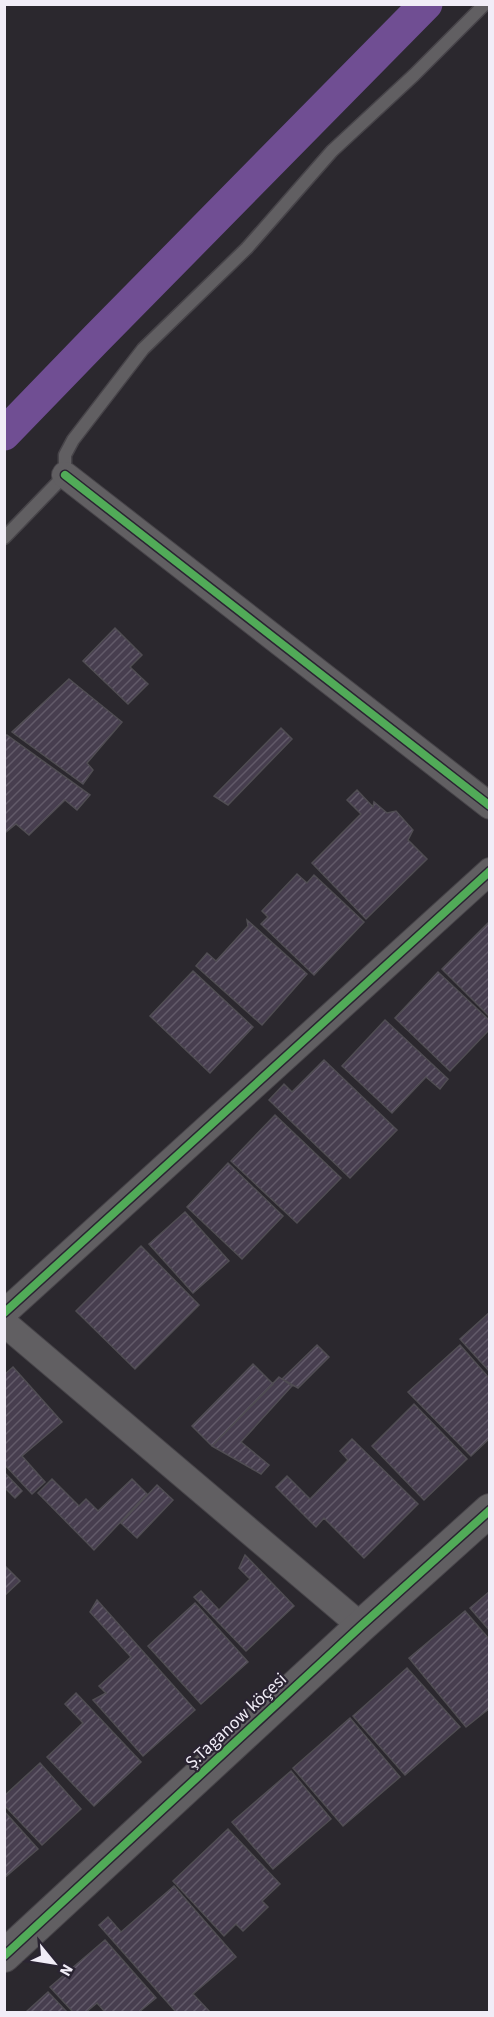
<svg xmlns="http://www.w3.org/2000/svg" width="494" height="2017" font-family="'Source Sans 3',sans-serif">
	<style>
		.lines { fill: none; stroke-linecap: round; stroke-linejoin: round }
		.canal { stroke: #704e93; stroke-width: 33 }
		.building { fill: url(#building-hatch); stroke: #504d53; stroke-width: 1.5 }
		.service-casing { stroke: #474449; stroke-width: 15 }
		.minor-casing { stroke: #474449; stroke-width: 28 }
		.tertiary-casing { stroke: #474449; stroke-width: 34 }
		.service { stroke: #615f62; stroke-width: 12 }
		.minor { stroke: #615f62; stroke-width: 26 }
		.tertiary { stroke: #615f62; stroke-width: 32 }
		.cycleway-casing { stroke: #2a2432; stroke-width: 11 }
		.cycleway { stroke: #51ab58; stroke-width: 8 }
		.labels { text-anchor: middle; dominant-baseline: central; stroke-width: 4.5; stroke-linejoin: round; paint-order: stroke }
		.street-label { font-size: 18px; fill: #f1edf7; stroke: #2a2432 }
	</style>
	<defs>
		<pattern id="building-hatch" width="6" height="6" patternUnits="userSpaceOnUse" patternTransform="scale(1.5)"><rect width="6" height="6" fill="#473e4f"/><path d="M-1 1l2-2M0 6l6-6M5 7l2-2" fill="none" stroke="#625a69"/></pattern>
	</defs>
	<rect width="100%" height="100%" fill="#2b282e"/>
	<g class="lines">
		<path class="canal" d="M4,434l92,-95 330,-335"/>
	</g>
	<path class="building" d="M115,628l27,27 -12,12 18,17 -20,20 -45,-43z
		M69,679l53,43 -35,41 6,7 -10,14 -71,-52z
		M281,728l11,11 -64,66 -14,-9z
		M7,735l83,60 -13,15 -12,-10 -36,35 -13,-11 -10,8 -2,-2v-93z
		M357,790l16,17 1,-5 13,11 9,-2 17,19 -5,10 19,19 -61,60 -54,-56 49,-49 -14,-14z
		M297,874l10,9 7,-8 50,47 -50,53 -53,-51 7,-7 -6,-6z
		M247,920l60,54 -45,51 -66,-59 11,-13 9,8 32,-35z
		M490,921v96l-48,-48z
		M193,971l60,56 -43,46 -60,-57z
		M438,972l52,49v8l-40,42 -55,-53z
		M385,1020l63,59 -8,10 -14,-12 -34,36 -50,-47z
		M324,1060l73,70 -47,48 -81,-78 15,-16 8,8z
		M275,1115l66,63 -44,45 -66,-62z
		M228,1163l55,53 -41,43 -55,-52z
		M185,1212l44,49 -36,32 -44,-49z
		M141,1246l58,59 -64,64 -59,-58z
		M490,1312v60l-30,-33z
		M317,1345l12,12 -31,31 -16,-9z
		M460,1345l30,34v59l-19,18 -63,-64z
		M253,1364l20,20 -61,62 -20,-20z
		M13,1367l49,55 -40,34 23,26 -13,12 -28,-30v-89z
		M279,1377l13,9 -51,56 28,23 -8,9 -49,-28z
		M414,1404l53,55 -43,41 -52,-54z
		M352,1439l66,65 -54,54 -40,-40 -8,9 -40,-40 11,-11 23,23 38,-39 -8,-9z
		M4,1472l18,19 -7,7 -11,-11z
		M52,1479l27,27 7,-7 12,12 34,-32 15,15 -53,56 -56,-57z
		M157,1485l16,15 -36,38 -16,-15z
		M245,1555l49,51 -48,45 -52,-54 7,-6 18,19 31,-31 -11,-11z
		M4,1565l16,16 -16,15z
		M490,1591v40l-20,-23z
		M97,1600l98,110 -52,46 -50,-56 13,-7 -7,-7 32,-29 -41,-45z
		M195,1603l53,59 -47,42 -53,-58z
		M465,1611l25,29v68l-24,19 -57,-69z
		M407,1668l53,59 -55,48 -52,-59z
		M76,1693l65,69 -47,44 -47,-49 36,-34 -18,-19z
		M350,1718l50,59 -57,49 -50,-58z
		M40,1763l41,46 -39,36 -38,-40v-9z
		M291,1771l40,48 -58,50 -41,-47z
		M4,1811l34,38 -34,29z
		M228,1829l52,55 -18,17 6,6 -25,24 -7,-7 -12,12 -51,-55z
		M174,1886l62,71 -43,37 17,18h-34l-77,-87 9,-8 13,15z
		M105,1940l51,58 -17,14h-34l-8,-9 -11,9h-13l-23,-25z
		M48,1992l19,20h-41z"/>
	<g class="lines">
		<defs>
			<path id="service" d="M4,538l61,-63v-20l8,-15 70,-91 104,-101 85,-97 82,-76 71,-71"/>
			<path id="minor" d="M65,475l425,331
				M4,1313l486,-442
				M4,1323l357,303"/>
			<path id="tertiary" d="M4,1956l357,-330 129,-116"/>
		</defs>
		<use href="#service" class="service-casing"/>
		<use href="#minor" class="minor-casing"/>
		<use href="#tertiary" class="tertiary-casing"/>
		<use href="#service" class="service"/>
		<use href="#minor" class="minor"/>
		<use href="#tertiary" class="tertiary"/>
		<defs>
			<path id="cycleway" d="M65,475l425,331
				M4,1313l486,-442
				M4,1956l357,-330 129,-116"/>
		</defs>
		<use href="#cycleway" class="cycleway-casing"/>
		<use href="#cycleway" class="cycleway"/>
	</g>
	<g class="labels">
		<g class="street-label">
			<text transform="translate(236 1721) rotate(-43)">Ş.Taganow köçesi</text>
		</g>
	</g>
	<rect width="494" height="2017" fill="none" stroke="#f1edf7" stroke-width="12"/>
	<g transform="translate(54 1963) rotate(120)" stroke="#2a2432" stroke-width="4.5" paint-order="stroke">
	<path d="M0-4.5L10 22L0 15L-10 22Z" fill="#f1edf7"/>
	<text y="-9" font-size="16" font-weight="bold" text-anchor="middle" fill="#f1edf7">N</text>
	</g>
</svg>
